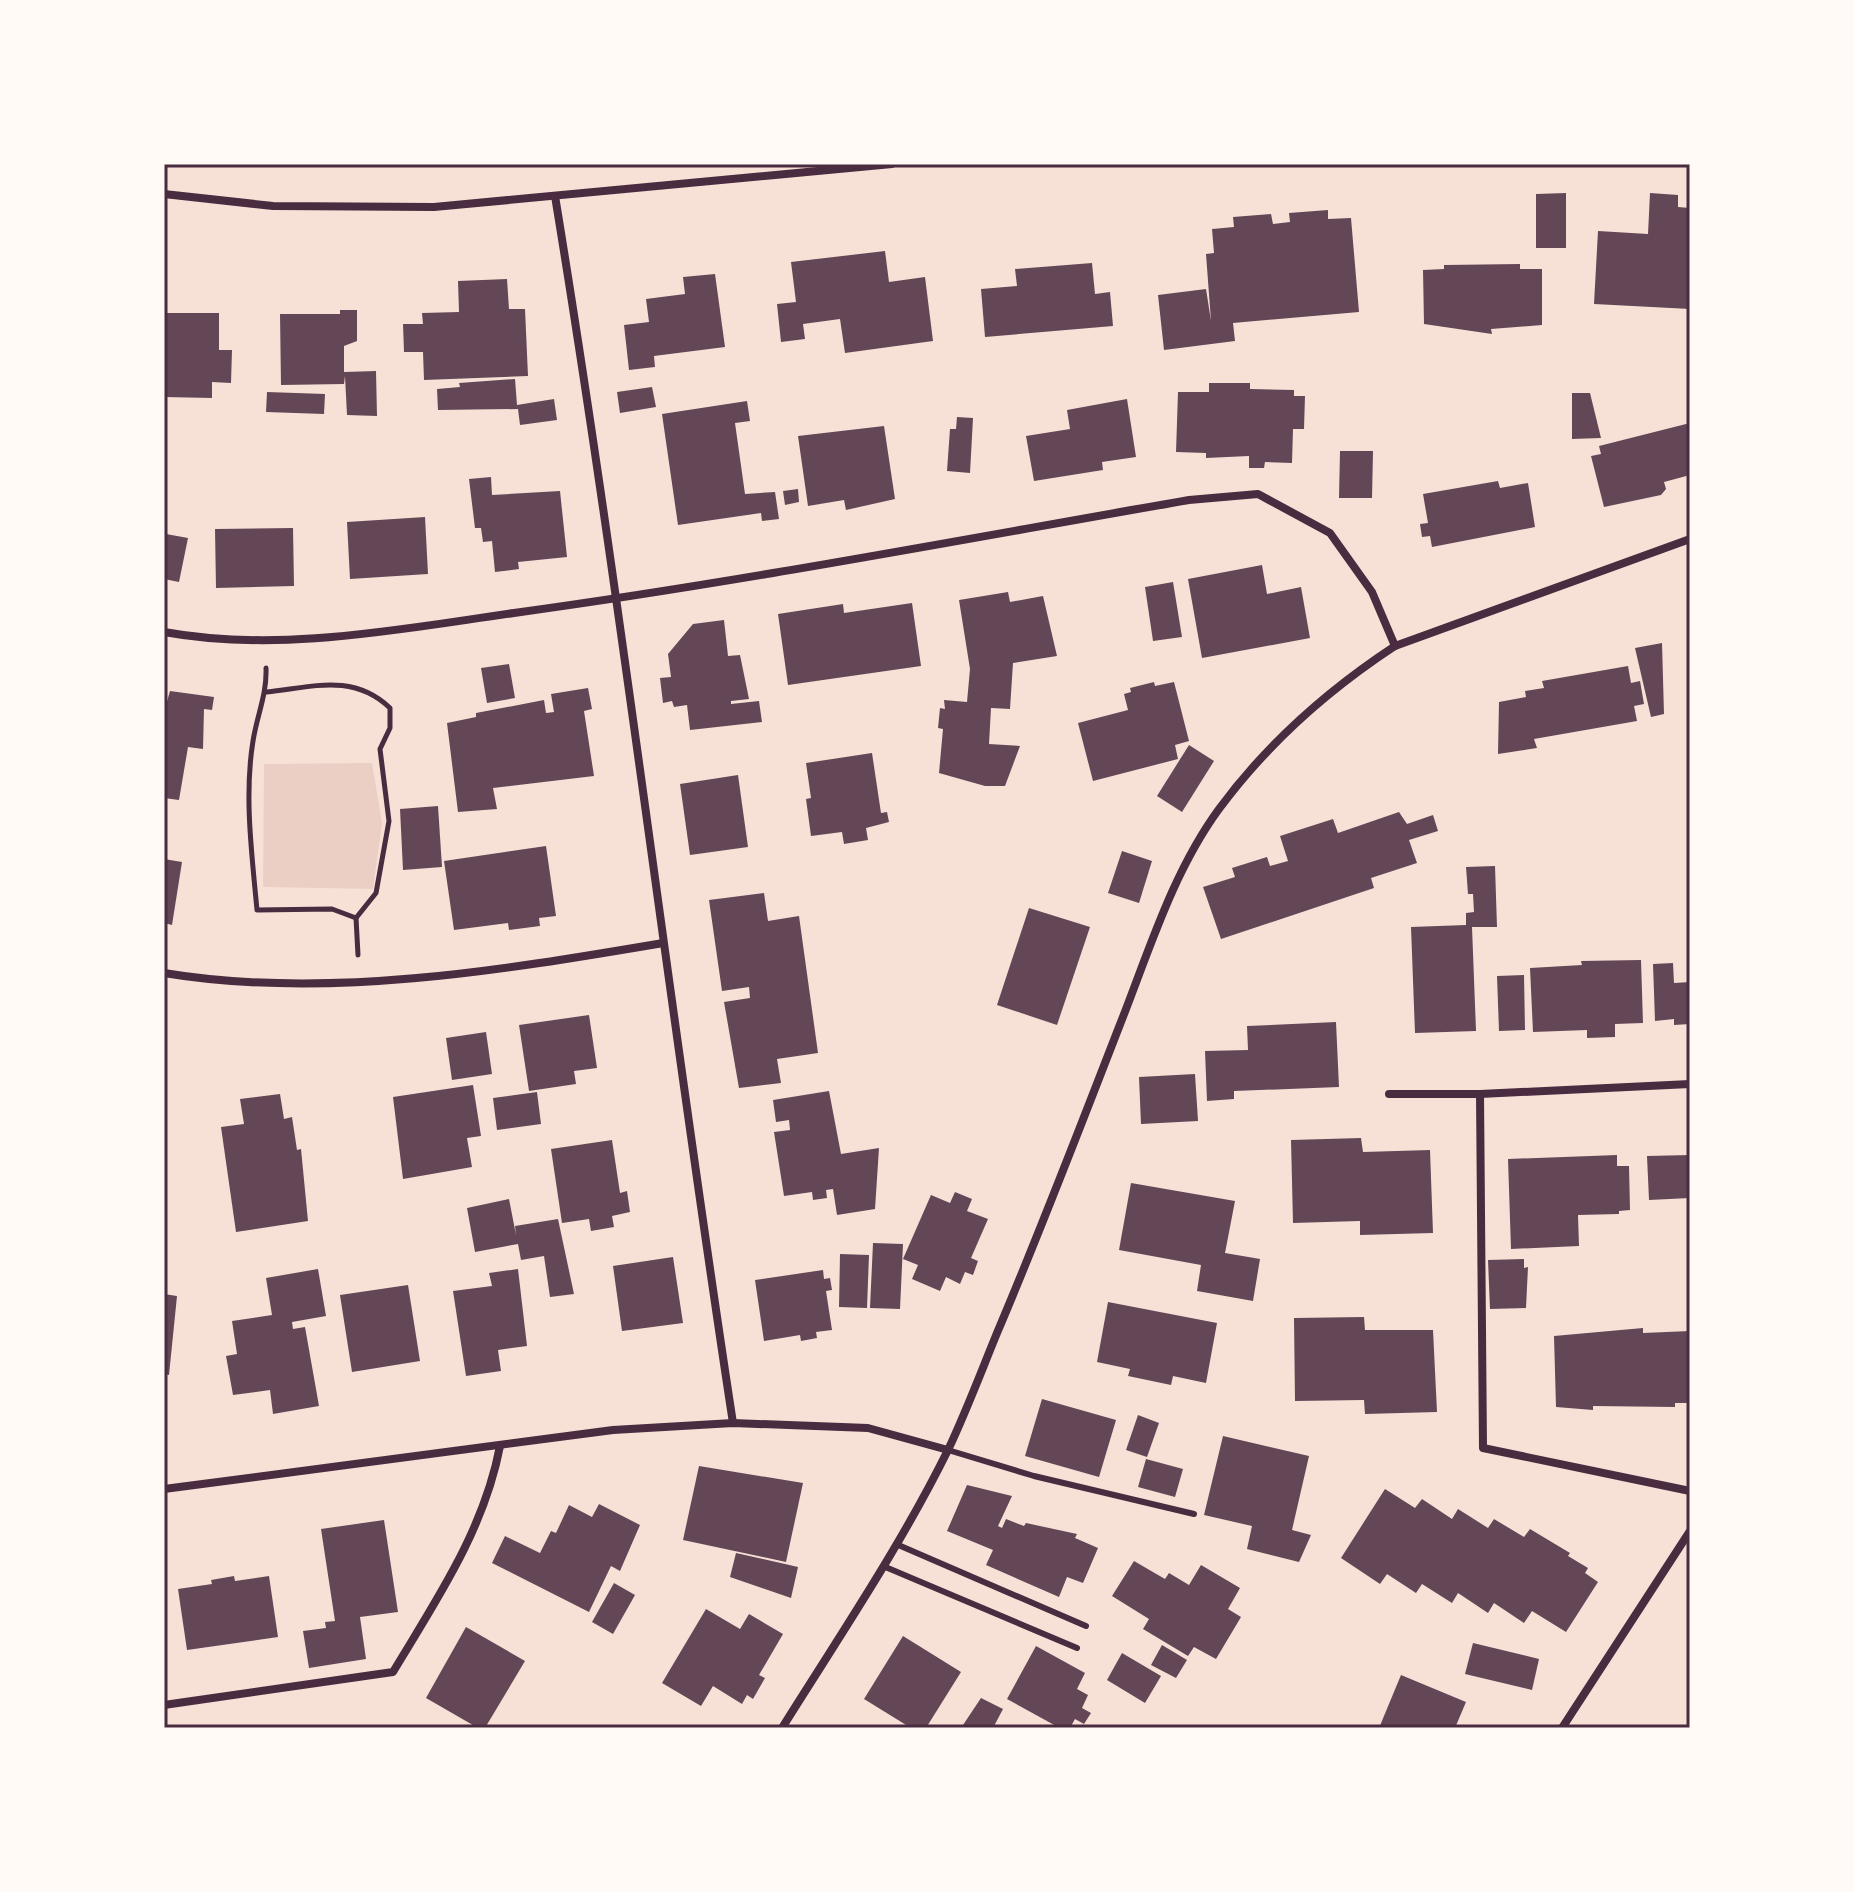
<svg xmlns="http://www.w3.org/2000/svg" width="1854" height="1892" font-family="'Asap Condensed',sans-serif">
<rect width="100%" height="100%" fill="#f7e1d7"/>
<polygon fill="#ebcfc5" points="372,763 382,823 373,889 263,887 264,764"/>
<g fill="#644757">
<polygon points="1566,193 1566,248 1536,248 1536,194"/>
<polygon points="1650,193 1678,195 1678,207 1690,208 1690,309 1594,304 1598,231 1648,234"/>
<polygon points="1328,210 1328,219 1351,218 1359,312 1233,323 1235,341 1164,350 1158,295 1206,289 1211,321 1206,254 1214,253 1212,229 1234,227 1233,217 1271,214 1273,224 1290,222 1289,213"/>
<polygon points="885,251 889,282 925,277 933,341 845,353 840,319 803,324 805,339 781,342 777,304 796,302 791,262"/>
<polygon points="1092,263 1095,294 1110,292 1113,326 985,337 981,289 1017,286 1015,269"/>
<polygon points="1520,264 1520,269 1542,269 1542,325 1491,329 1492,334 1424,324 1423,270 1444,269 1444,265"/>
<polygon points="715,274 725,347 654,356 655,367 629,370 624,325 649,322 646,299 685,294 683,277"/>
<polygon points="507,279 509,309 525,309 528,376 424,380 423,352 404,352 403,324 423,324 422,313 459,312 458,281"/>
<polygon points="340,310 357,310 357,341 344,346 344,372 376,371 377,416 347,415 345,376 344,384 281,385 280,314 340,314"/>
<polygon points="164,313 219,313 219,350 232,350 231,383 212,382 212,398 164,397"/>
<polygon points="515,379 517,405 554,399 557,420 520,425 518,409 438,410 437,389 460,387 459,383"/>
<polygon points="1209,383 1250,383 1250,389 1294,390 1294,396 1305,396 1304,429 1293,429 1292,463 1265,462 1264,468 1249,468 1249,456 1206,458 1206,453 1176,452 1178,392 1209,392"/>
<polygon points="652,387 656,407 620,413 617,392"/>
<polygon points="267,392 325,394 324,414 266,412"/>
<polygon points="1572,393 1590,393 1601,438 1572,439"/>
<polygon points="1127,399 1136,457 1102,462 1103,470 1034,481 1026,436 1070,429 1067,410"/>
<polygon points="747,401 750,421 735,423 745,494 775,492 779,519 762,521 761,513 678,525 662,414"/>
<polygon points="957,417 973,418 970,473 947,471 950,429 956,429"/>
<polygon points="1690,423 1690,475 1664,482 1666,489 1661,495 1604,507 1591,456 1601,454 1599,446"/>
<polygon points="884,426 895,499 846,510 844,500 808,506 798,436"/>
<polygon points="1340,451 1373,451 1372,498 1339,498"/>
<polygon points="491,477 492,495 560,491 567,557 518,562 519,569 495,572 492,541 483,542 481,528 475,528 469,479"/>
<polygon points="1498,481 1500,488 1528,483 1535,527 1432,547 1430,536 1422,537 1420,524 1428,523 1423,494"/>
<polygon points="798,489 799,502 785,505 783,491"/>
<polygon points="425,517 428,574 350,579 347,522"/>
<polygon points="293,528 294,586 216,588 215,529"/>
<polygon points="166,534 188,538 179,582 164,579"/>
<polygon points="1262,565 1267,594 1301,587 1310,638 1202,658 1188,579"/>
<polygon points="1173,582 1182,637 1153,641 1145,587"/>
<polygon points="1008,592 1010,602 1043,596 1057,656 1013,663 1010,709 991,708 989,744 1020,746 1005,786 985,786 939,773 943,729 938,728 940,708 945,709 944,700 967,702 970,669 959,600"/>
<polygon points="912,603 921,666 788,685 778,614 843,604 844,613"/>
<polygon points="724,620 728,656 740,655 749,699 731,701 731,704 759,701 762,722 690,730 687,705 674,707 672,701 663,703 660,678 671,677 668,654 693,624"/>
<polygon points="1662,643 1664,714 1651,717 1635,648"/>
<polygon points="509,664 515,698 487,703 481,668"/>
<polygon points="1628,666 1631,683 1640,681 1644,704 1634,706 1637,721 1534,739 1537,748 1498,754 1499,702 1526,697 1525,691 1544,688 1542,681"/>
<polygon points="1154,682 1155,686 1174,682 1189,741 1175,745 1178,759 1093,781 1078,723 1128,710 1124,694 1131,692 1130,688"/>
<polygon points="588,688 592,709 584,711 594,776 493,788 497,809 458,812 447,723 476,717 476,713 544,700 546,713 554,712 551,694"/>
<polygon points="170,691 214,697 212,710 204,709 203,749 188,747 179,800 164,798 164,712"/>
<polygon points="1189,745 1214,761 1182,812 1157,796"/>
<polygon points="872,753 881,813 887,812 889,822 866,828 868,840 844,844 842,832 811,836 806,799 811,798 806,763"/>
<polygon points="738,775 748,847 690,855 680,784"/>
<polygon points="438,806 442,867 403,870 400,809"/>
<polygon points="1399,812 1407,824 1433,815 1438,831 1409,840 1417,863 1371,878 1374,888 1221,939 1203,887 1235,877 1232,868 1267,857 1270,866 1288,861 1280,836 1333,819 1338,833"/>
<polygon points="546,846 556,916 539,918 540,926 509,930 508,923 454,930 444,861"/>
<polygon points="1122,851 1152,861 1139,903 1108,893"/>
<polygon points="164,859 182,862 172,925 164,923"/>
<polygon points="1495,866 1497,927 1472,927 1476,1031 1415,1033 1411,927 1466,925 1466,913 1474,912 1473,894 1468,894 1466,867"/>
<polygon points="764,893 768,921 799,916 818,1053 777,1059 781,1083 739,1088 724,1002 750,998 749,987 722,991 709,900"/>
<polygon points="1029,908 1090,927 1057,1025 997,1005"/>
<polygon points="1641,960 1643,1023 1615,1024 1615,1037 1587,1038 1587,1030 1533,1032 1530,968 1582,965 1581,961"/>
<polygon points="1673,963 1674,983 1690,982 1690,1024 1674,1025 1674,1019 1655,1021 1653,964"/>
<polygon points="1524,975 1525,1030 1499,1031 1497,976"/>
<polygon points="589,1015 597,1068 574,1071 576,1084 529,1091 519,1025"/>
<polygon points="1336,1022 1339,1087 1234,1091 1234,1099 1207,1101 1205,1051 1248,1050 1247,1026"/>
<polygon points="486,1032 492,1074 452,1080 446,1038"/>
<polygon points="1195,1074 1198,1121 1141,1124 1139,1077"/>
<polygon points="473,1085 481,1136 467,1138 472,1167 403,1179 393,1097"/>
<polygon points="829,1091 841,1154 879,1148 875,1209 837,1215 833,1189 826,1190 827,1198 813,1200 812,1192 784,1196 774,1132 790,1130 789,1120 776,1122 773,1100"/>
<polygon points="537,1092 541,1124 497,1130 493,1098"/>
<polygon points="280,1094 284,1119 292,1117 297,1150 301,1149 308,1221 236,1232 221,1127 244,1124 240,1099"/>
<polygon points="1361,1138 1363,1152 1430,1150 1433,1233 1360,1235 1360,1221 1293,1223 1291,1140"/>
<polygon points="612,1140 620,1193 627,1191 630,1212 612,1216 614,1227 591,1231 589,1219 562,1223 551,1149"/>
<polygon points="1617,1155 1617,1166 1629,1166 1630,1210 1619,1211 1619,1214 1578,1215 1579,1246 1511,1249 1508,1159"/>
<polygon points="1690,1155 1690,1198 1649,1200 1647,1156"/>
<polygon points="1131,1183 1235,1201 1225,1253 1260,1259 1253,1301 1197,1291 1201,1265 1119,1250"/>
<polygon points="955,1192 972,1199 967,1211 988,1219 971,1258 978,1261 973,1275 965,1272 960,1284 946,1277 940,1291 912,1279 918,1265 903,1259 931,1195 950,1203"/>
<polygon points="509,1199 516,1235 515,1226 558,1219 574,1294 550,1297 544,1256 521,1260 518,1244 475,1252 467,1208"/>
<polygon points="873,1243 903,1244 900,1309 870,1308"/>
<polygon points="840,1254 869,1255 867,1308 839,1307"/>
<polygon points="673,1257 683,1323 622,1331 613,1266"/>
<polygon points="1524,1259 1524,1268 1528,1267 1526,1308 1490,1309 1488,1260"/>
<polygon points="318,1269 326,1316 292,1322 293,1329 305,1327 319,1406 273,1414 270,1390 233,1395 226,1356 237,1354 232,1321 272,1315 266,1278"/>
<polygon points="518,1269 527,1346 498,1350 501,1371 466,1376 453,1291 492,1286 489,1273"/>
<polygon points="823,1270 824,1279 830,1278 832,1290 826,1291 832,1330 816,1332 817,1338 801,1341 800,1335 764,1341 755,1280"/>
<polygon points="408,1285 420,1361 352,1372 340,1295"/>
<polygon points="164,1294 177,1296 169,1375 164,1374"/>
<polygon points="1108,1302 1217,1323 1206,1383 1173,1376 1171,1385 1128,1376 1130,1369 1097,1362"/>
<polygon points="1364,1317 1365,1330 1433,1330 1437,1412 1365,1414 1364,1400 1295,1401 1294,1318"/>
<polygon points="1643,1328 1643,1333 1690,1331 1690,1403 1675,1403 1675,1407 1593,1406 1593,1410 1556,1407 1554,1336"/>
<polygon points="1042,1399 1116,1420 1099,1477 1025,1456"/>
<polygon points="1138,1415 1159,1423 1147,1457 1126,1450"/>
<polygon points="1223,1436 1309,1456 1292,1530 1311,1535 1299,1562 1247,1549 1252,1526 1204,1515"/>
<polygon points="1146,1459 1183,1469 1175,1497 1138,1487"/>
<polygon points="699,1466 803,1483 786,1562 683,1540"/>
<polygon points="967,1485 1012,1496 998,1526 1002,1528 1006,1519 1024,1526 1026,1523 1077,1534 1075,1538 1098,1548 1083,1583 1067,1577 1059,1597 986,1565 993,1550 947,1531"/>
<polygon points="1385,1489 1415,1508 1422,1499 1452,1519 1458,1509 1488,1528 1494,1519 1524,1537 1530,1529 1570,1553 1568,1556 1588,1568 1585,1573 1598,1582 1566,1632 1532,1611 1524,1623 1494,1603 1488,1613 1458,1593 1452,1603 1422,1584 1416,1593 1387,1574 1380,1584 1341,1558"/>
<polygon points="599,1504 640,1525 620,1571 611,1566 589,1612 492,1563 505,1536 540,1553 551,1531 556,1533 569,1505 592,1517"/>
<polygon points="384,1520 398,1612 360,1617 366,1659 309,1668 303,1631 326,1628 325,1622 335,1621 321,1529"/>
<polygon points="736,1553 798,1567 791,1598 730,1577"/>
<polygon points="1134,1561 1165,1579 1169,1573 1189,1585 1201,1565 1240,1588 1228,1609 1241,1617 1216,1659 1194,1647 1188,1656 1143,1629 1149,1619 1112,1596"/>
<polygon points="234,1576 235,1581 269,1576 278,1637 187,1650 178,1589 212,1584 211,1580"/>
<polygon points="614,1583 635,1595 613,1634 592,1622"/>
<polygon points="706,1609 740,1629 749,1614 783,1634 759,1675 765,1678 753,1699 747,1695 742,1704 713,1686 701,1706 662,1683"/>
<polygon points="466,1627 525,1661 485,1728 478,1728 426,1698"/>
<polygon points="903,1636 961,1672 926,1728 911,1728 864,1699"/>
<polygon points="1473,1643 1539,1659 1532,1690 1465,1674"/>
<polygon points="1162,1645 1187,1660 1176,1678 1151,1665"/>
<polygon points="1036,1646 1085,1673 1077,1689 1088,1695 1082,1708 1091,1713 1084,1724 1075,1719 1070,1728 1056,1726 1007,1699"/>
<polygon points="1122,1653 1161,1676 1145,1703 1107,1680"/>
<polygon points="1401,1675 1466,1702 1455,1728 1379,1728"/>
<polygon points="981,1698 1003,1709 993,1728 961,1728"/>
</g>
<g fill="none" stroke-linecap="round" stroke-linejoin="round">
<g stroke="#4a2c40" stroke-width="5">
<path d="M266 668C267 695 257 715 253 741 244 796 252 855 257 910L332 909 356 918 358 955"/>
<path d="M267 692C313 687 353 673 390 708V728L380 749 389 821 376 893 356 918"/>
</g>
<g stroke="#4a2c40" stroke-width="6">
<polyline points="948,1450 1034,1476 1194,1514"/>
<polyline points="896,1544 1086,1626"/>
<polyline points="883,1566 1077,1648"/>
</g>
<g stroke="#4a2c40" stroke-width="8">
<polyline points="164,194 273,206 434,207 892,164"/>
<path d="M555 196C622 604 670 1014 733 1423"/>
<path d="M164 632C279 653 400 629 514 613 740 582 965 539 1189 500L1258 494 1330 533 1372 592 1395 646"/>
<path d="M164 973C326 1000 503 970 663 943"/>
<polyline points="1389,1094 1480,1094 1690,1084"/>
<polyline points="1480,1094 1483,1448 1690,1491"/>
<polyline points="164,1489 613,1430 733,1423 868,1428 948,1450"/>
<path d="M164 1705 393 1672C437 1599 484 1530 500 1446"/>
<path d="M782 1728C839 1637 900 1547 948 1450 966 1412 981 1372 997 1333 1040 1232 1079 1130 1119 1027 1148 954 1172 873 1219 809 1267 744 1328 690 1395 646L1690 539"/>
<polyline points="1562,1728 1690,1531"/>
</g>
</g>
<rect width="1854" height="1892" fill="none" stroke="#fffaf5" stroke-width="332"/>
<rect x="166" y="166" width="1522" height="1560" fill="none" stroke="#4a2c40" stroke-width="3"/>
</svg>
